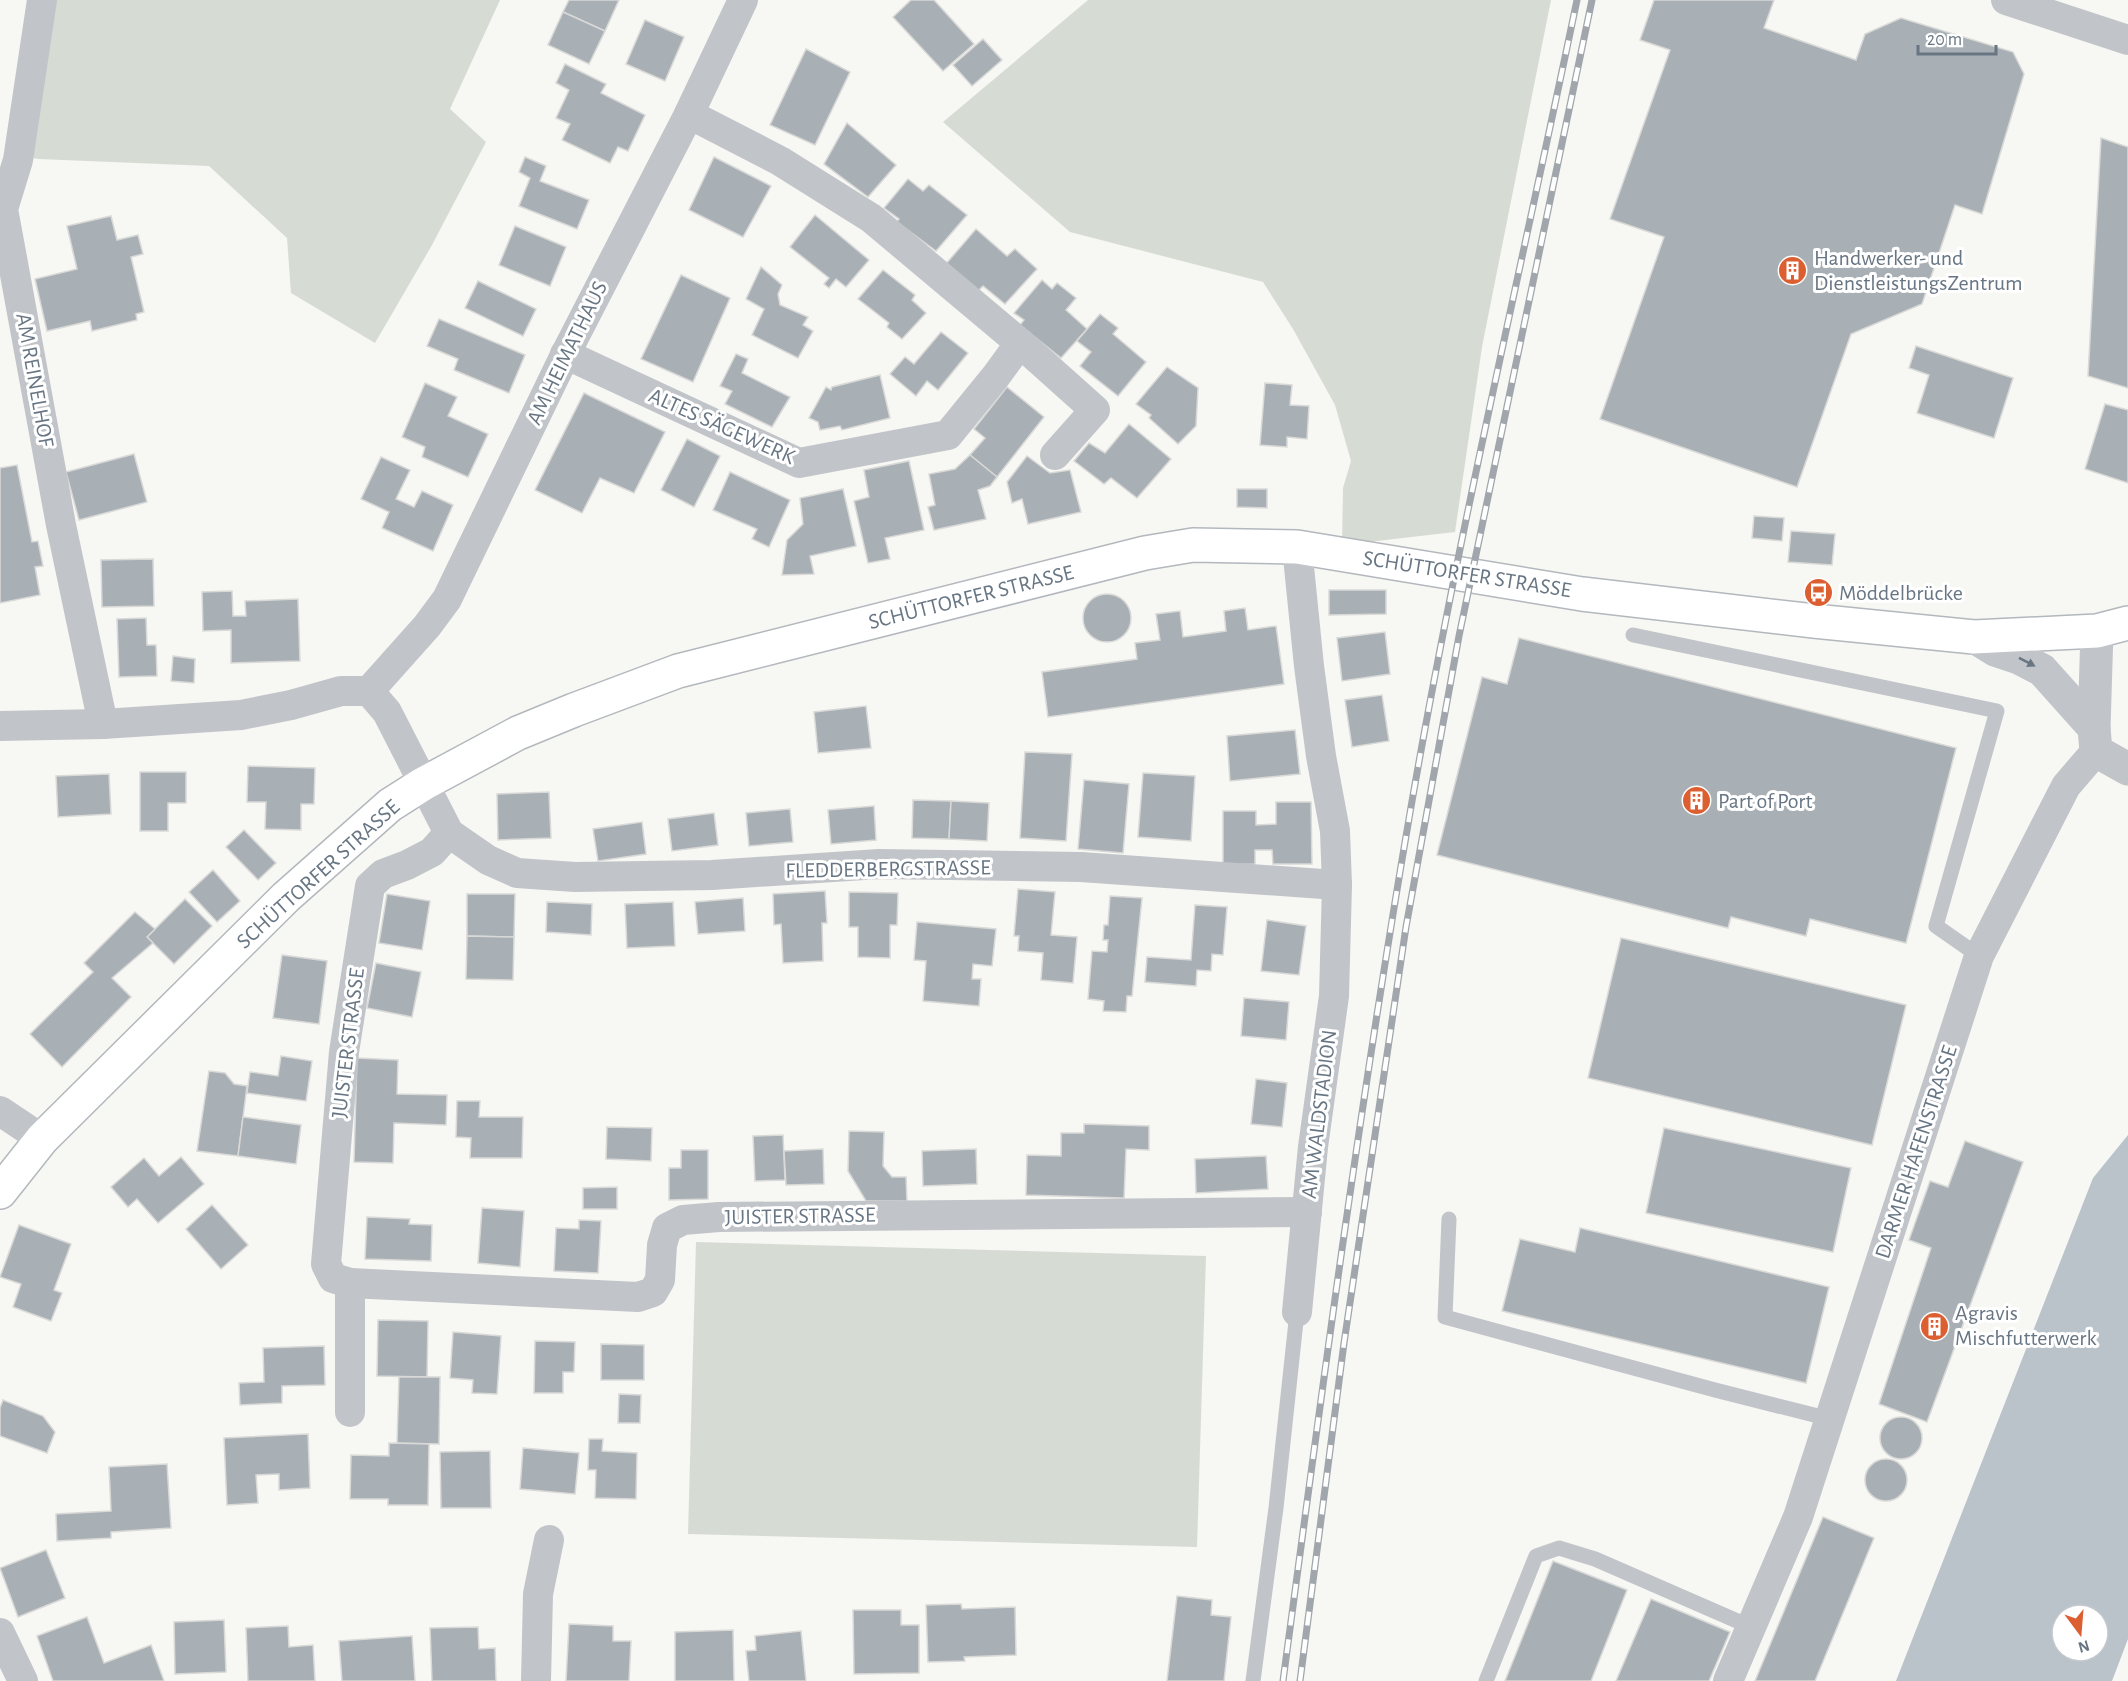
<svg xmlns="http://www.w3.org/2000/svg" width="2128" height="1681" font-family="'Alegreya Sans',sans-serif">
<rect width="100%" height="100%" fill="#f7f7f4"/>
<g fill="#d6dcd4">
<polygon points="35,0 500,0 450,109 486,142 432,245 375,343 291,293 287,238 209,166 39,159 10,155"/>
<polygon points="1088,0 1551,0 1482,347 1455,532 1342,545 1343,488 1351,461 1335,405 1293,329 1263,282 1070,232 943,122"/>
<polygon points="696,1242 1206,1256 1197,1547 688,1534"/>
</g>
<path fill="#bac3c9" fill-rule="evenodd" d="M2128 1135V1639L2112 1681H1896L2093 1178ZM2062 1615H2098V1651H2062Z"/>
<g fill="#a8afb5" stroke="#d9d9d7" stroke-width="1.5">
<polygon points="569,0 619,0 605,31 563,12"/>
<polygon points="911,0 934,0 974,44 943,71 893,17"/>
<polygon points="1654,0 1774,0 1764,28 1856,60 1865,34 1901,18 2013,52 2024,74 1982,214 1955,205 1922,304 1851,334 1797,487 1600,419 1664,237 1610,219 1670,50 1640,40"/>
<polygon points="563,12 605,31 589,64 548,45"/>
<polygon points="645,20 684,37 665,81 626,64"/>
<polygon points="983,39 1002,60 972,86 953,65"/>
<polygon points="806,49 850,72 815,145 770,125"/>
<polygon points="565,64 606,84 601,93 645,115 628,151 618,147 610,163 562,140 570,124 556,118 569,90 556,83"/>
<polygon points="847,123 896,165 868,197 824,164"/>
<polygon points="2101,138 2128,147 2128,388 2088,376"/>
<polygon points="525,157 546,166 540,181 589,200 577,229 519,206 530,178 519,172"/>
<polygon points="714,157 771,186 743,237 689,210"/>
<polygon points="908,179 923,191 929,185 967,215 936,251 897,222 899,219 884,208"/>
<polygon points="815,215 869,260 846,287 836,279 829,288 824,284 829,278 790,247"/>
<polygon points="111,216 117,240 138,235 143,254 131,257 144,312 136,314 137,320 92,331 90,321 47,331 35,279 77,269 67,226"/>
<polygon points="515,226 566,247 550,286 499,265"/>
<polygon points="976,229 1007,256 1015,249 1037,269 1005,304 983,286 977,292 945,265"/>
<polygon points="761,267 782,285 778,294 780,305 808,317 803,325 813,331 798,358 752,335 764,309 746,299"/>
<polygon points="883,270 915,295 912,300 926,313 902,339 887,327 889,323 858,299"/>
<polygon points="681,275 730,298 693,382 641,359"/>
<polygon points="1042,280 1052,289 1057,283 1076,298 1066,310 1087,329 1061,358 1020,325 1024,320 1014,313"/>
<polygon points="478,281 536,309 523,336 465,308"/>
<polygon points="1100,314 1118,328 1113,334 1146,362 1118,396 1080,366 1091,352 1077,341"/>
<polygon points="439,319 525,355 509,393 454,370 458,359 427,346"/>
<polygon points="941,332 968,353 938,390 927,381 916,396 890,374 905,357 914,364"/>
<polygon points="1916,346 2013,378 1994,438 1917,413 1929,375 1909,368"/>
<polygon points="736,354 748,359 742,373 790,397 772,427 725,404 732,391 720,386"/>
<polygon points="1167,367 1198,388 1196,426 1178,444 1149,418 1151,415 1136,404"/>
<polygon points="880,375 890,418 842,430 840,426 820,430 818,422 809,418 826,387 831,390 832,387"/>
<polygon points="425,383 457,397 448,416 488,434 468,477 422,457 425,447 402,437"/>
<polygon points="1265,383 1292,385 1290,405 1309,406 1307,439 1287,437 1287,447 1260,445"/>
<polygon points="1007,387 1044,417 997,477 970,455 985,438 974,429"/>
<polygon points="584,393 665,432 634,493 600,478 582,513 535,490"/>
<polygon points="2105,404 2128,410 2128,483 2085,469"/>
<polygon points="1129,424 1171,459 1137,498 1111,478 1104,484 1074,461 1089,443 1105,453"/>
<polygon points="687,439 720,456 694,507 661,490"/>
<polygon points="134,454 147,502 79,520 66,472"/>
<polygon points="970,455 997,477 990,486 978,490 986,519 934,530 928,507 935,505 929,474 955,469"/>
<polygon points="1027,456 1050,473 1070,470 1081,512 1028,524 1022,499 1012,503 1007,482"/>
<polygon points="381,457 410,470 396,499 414,507 422,491 453,505 433,551 382,528 389,512 361,499"/>
<polygon points="909,461 924,530 885,538 890,559 868,563 854,501 869,497 864,470"/>
<polygon points="17,465 32,542 38,541 43,566 35,567 40,595 0,603 0,468"/>
<polygon points="730,472 790,500 769,547 752,539 757,529 713,510"/>
<polygon points="843,489 856,546 810,556 814,574 782,575 787,540 803,524 800,498"/>
<polygon points="1237,489 1267,489 1267,508 1237,507"/>
<polygon points="1754,516 1784,518 1782,541 1752,538"/>
<polygon points="1791,531 1835,534 1832,565 1788,562"/>
<polygon points="153,559 154,606 102,607 101,560"/>
<polygon points="1329,590 1386,590 1386,614 1329,615"/>
<polygon points="232,591 233,616 246,616 245,601 298,599 300,661 231,663 231,630 203,631 202,592"/>
<circle cx="1107" cy="618" r="24"/>
<polygon points="1245,608 1248,630 1276,626 1284,684 1048,717 1042,672 1137,659 1135,643 1160,640 1156,614 1180,611 1183,637 1226,631 1224,611"/>
<polygon points="146,618 147,645 156,645 157,676 119,677 117,619"/>
<polygon points="1385,632 1390,674 1342,681 1337,638"/>
<polygon points="1519,638 1956,748 1906,943 1810,919 1806,936 1731,917 1728,928 1437,855 1482,677 1507,684"/>
<polygon points="173,656 195,659 194,683 171,681"/>
<polygon points="1382,695 1389,741 1352,747 1345,700"/>
<polygon points="866,706 871,748 818,753 814,712"/>
<polygon points="1295,730 1300,774 1230,781 1227,736"/>
<polygon points="1025,752 1072,754 1066,841 1020,838"/>
<polygon points="248,766 315,768 314,804 301,804 301,830 265,829 266,802 247,802"/>
<polygon points="140,772 186,772 186,803 168,803 168,831 140,831"/>
<polygon points="1143,773 1195,776 1191,841 1138,837"/>
<polygon points="109,774 111,814 58,817 56,776"/>
<polygon points="1084,780 1129,784 1123,853 1078,849"/>
<polygon points="549,792 551,838 498,840 497,794"/>
<polygon points="913,800 951,801 949,839 912,838"/>
<polygon points="951,801 989,803 987,841 949,839"/>
<polygon points="1276,802 1311,802 1312,864 1273,864 1272,850 1255,850 1255,864 1223,865 1223,811 1256,811 1256,825 1276,824"/>
<polygon points="874,806 876,840 831,844 828,810"/>
<polygon points="790,809 793,842 749,846 746,813"/>
<polygon points="714,813 718,845 672,851 668,819"/>
<polygon points="642,822 646,854 598,861 593,829"/>
<polygon points="244,830 276,863 258,880 226,847"/>
<polygon points="213,870 240,901 217,922 189,892"/>
<polygon points="1018,889 1055,892 1051,935 1077,937 1073,983 1041,980 1043,953 1018,951 1019,936 1014,936"/>
<polygon points="825,891 827,923 822,923 823,961 783,963 781,924 774,925 773,894"/>
<polygon points="849,892 898,893 897,925 890,925 890,958 858,957 858,927 849,927"/>
<polygon points="387,894 430,901 422,950 379,943"/>
<polygon points="467,894 515,894 514,937 467,936"/>
<polygon points="1110,896 1142,898 1132,996 1127,996 1126,1012 1103,1011 1104,1001 1088,999 1092,951 1107,952 1108,940 1103,940 1104,925 1108,925"/>
<polygon points="743,898 745,931 698,934 695,902"/>
<polygon points="185,899 212,926 174,964 147,937"/>
<polygon points="547,902 592,904 591,935 546,932"/>
<polygon points="673,902 675,946 627,948 625,904"/>
<polygon points="1195,905 1227,907 1223,955 1212,954 1211,971 1197,970 1196,986 1145,982 1147,957 1191,960"/>
<polygon points="135,912 155,929 147,937 153,943 112,978 131,997 62,1067 30,1034 93,972 84,963"/>
<polygon points="1267,920 1306,926 1299,975 1261,971"/>
<polygon points="917,922 996,929 992,966 973,964 972,979 981,979 979,1006 923,1001 926,961 914,960"/>
<polygon points="467,936 514,937 513,980 466,979"/>
<polygon points="1621,938 1906,1005 1872,1145 1588,1078"/>
<polygon points="282,955 327,961 319,1024 273,1018"/>
<polygon points="376,963 421,972 412,1017 367,1008"/>
<polygon points="1244,998 1289,1002 1286,1040 1241,1036"/>
<polygon points="281,1056 312,1061 306,1101 247,1093 250,1072 278,1076"/>
<polygon points="357,1058 398,1060 397,1094 447,1095 446,1125 394,1123 393,1163 354,1162"/>
<polygon points="209,1071 225,1073 234,1084 247,1086 238,1156 197,1151"/>
<polygon points="1256,1079 1287,1083 1282,1127 1251,1124"/>
<polygon points="457,1101 480,1101 479,1117 523,1117 522,1158 470,1158 471,1138 456,1137"/>
<polygon points="243,1117 301,1125 296,1164 238,1156"/>
<polygon points="1084,1124 1149,1126 1149,1150 1126,1149 1124,1198 1026,1195 1027,1155 1061,1156 1061,1133 1084,1133"/>
<polygon points="607,1127 652,1128 651,1161 606,1159"/>
<polygon points="1664,1128 1851,1168 1833,1252 1646,1213"/>
<polygon points="849,1131 884,1132 883,1166 892,1177 906,1177 907,1201 866,1201 848,1171"/>
<polygon points="783,1135 785,1180 755,1181 753,1136"/>
<polygon points="1965,1141 2023,1162 1927,1422 1879,1404 1931,1248 1909,1240 1930,1181 1948,1187"/>
<polygon points="823,1149 824,1184 786,1185 784,1151"/>
<polygon points="976,1149 977,1184 923,1186 922,1151"/>
<polygon points="681,1150 708,1150 708,1199 669,1200 669,1168 681,1168"/>
<polygon points="1266,1156 1268,1189 1196,1193 1195,1159"/>
<polygon points="181,1157 204,1184 158,1223 137,1199 128,1207 111,1187 144,1158 159,1176"/>
<polygon points="617,1187 617,1209 583,1209 583,1188"/>
<polygon points="212,1205 248,1245 221,1269 186,1229"/>
<polygon points="482,1208 524,1211 520,1267 478,1263"/>
<polygon points="367,1217 410,1219 409,1224 432,1225 431,1261 365,1259"/>
<polygon points="579,1220 601,1221 598,1273 554,1271 556,1228 579,1229"/>
<polygon points="19,1225 71,1244 54,1290 62,1293 51,1321 13,1307 21,1284 0,1277"/>
<polygon points="1580,1228 1829,1287 1806,1383 1502,1311 1520,1239 1575,1252"/>
<polygon points="378,1320 428,1321 427,1377 377,1376"/>
<polygon points="453,1332 501,1336 497,1394 472,1393 473,1380 450,1378"/>
<polygon points="535,1341 575,1342 574,1372 563,1372 563,1393 534,1393"/>
<polygon points="601,1344 644,1345 644,1380 601,1380"/>
<polygon points="324,1346 325,1385 282,1386 282,1403 240,1405 239,1383 264,1382 263,1348"/>
<polygon points="399,1377 440,1377 439,1444 397,1443"/>
<polygon points="619,1394 641,1395 640,1423 618,1423"/>
<polygon points="3,1400 43,1416 55,1432 47,1453 0,1436 0,1408"/>
<circle cx="1901" cy="1438" r="21"/>
<polygon points="308,1434 310,1488 279,1490 279,1474 256,1475 258,1503 227,1505 224,1438"/>
<polygon points="589,1439 603,1439 602,1451 637,1453 636,1499 595,1498 596,1470 588,1470"/>
<polygon points="389,1443 429,1444 428,1505 388,1505 388,1499 350,1499 351,1455 389,1456"/>
<polygon points="523,1448 579,1453 575,1494 520,1489"/>
<polygon points="490,1451 491,1508 441,1508 440,1452"/>
<circle cx="1886" cy="1480" r="21"/>
<polygon points="167,1464 171,1528 111,1532 111,1538 57,1541 56,1514 111,1511 109,1467"/>
<polygon points="1823,1517 1874,1538 1815,1681 1755,1681"/>
<polygon points="46,1550 65,1598 18,1617 0,1568"/>
<polygon points="1553,1561 1627,1590 1591,1681 1505,1681"/>
<polygon points="1177,1596 1212,1600 1211,1615 1231,1617 1224,1681 1167,1681"/>
<polygon points="1651,1599 1730,1632 1709,1681 1616,1681"/>
<polygon points="961,1604 962,1609 1015,1607 1016,1655 964,1657 965,1661 928,1662 926,1605"/>
<polygon points="853,1610 901,1610 901,1625 919,1625 919,1673 854,1674"/>
<polygon points="87,1617 104,1663 151,1645 164,1681 53,1681 37,1636"/>
<polygon points="224,1620 226,1672 175,1674 174,1622"/>
<polygon points="569,1624 613,1626 613,1641 631,1641 629,1681 566,1681"/>
<polygon points="288,1626 289,1647 313,1645 315,1681 248,1681 246,1628"/>
<polygon points="478,1627 479,1649 495,1648 496,1681 432,1681 430,1628"/>
<polygon points="733,1630 734,1681 675,1681 675,1632"/>
<polygon points="801,1631 806,1681 749,1681 746,1651 756,1650 755,1636"/>
<polygon points="412,1636 415,1681 342,1681 339,1641"/>
</g>
<g fill="none" stroke-linecap="round" stroke-linejoin="round">
<defs>
<polyline id="secondary" points="0,1192 42,1139 286,897 390,805 423,784 518,733 574,710 678,671 1145,553 1193,545 1297,547 1582,594 1814,621 1974,637 2097,631 2128,623"/>
</defs>
<use href="#secondary" stroke="#b3b8bd" stroke-width="36"/>
<g stroke="#c1c4c8" stroke-width="15">
<polyline points="1633,635 1997,711 1936,926 1979,956"/>
<polyline points="1449,1219 1445,1317 1715,1390 1830,1419"/>
<polyline points="1253,1681 1276,1508 1297,1312"/>
<polyline points="1486,1681 1536,1556 1559,1548 1595,1559 1751,1627"/>
</g>
<g stroke="#c1c4c8" stroke-width="30">
<polyline points="42,0 18,160 3,209 61,525 103,724"/>
<polyline points="2006,0 2128,40"/>
<polyline points="689,114 780,161 871,218 1020,343 1095,410 1055,455"/>
<polyline points="565,354 799,463 948,435 996,376 1020,343"/>
<polyline points="369,691 427,626 447,599 567,351 689,114 743,0"/>
<polyline points="0,726 103,724 241,715 291,705 341,691 369,691 387,712 449,833 488,860 517,873 575,877 712,875 879,864 1081,867 1337,885"/>
<polyline points="449,833 432,852 407,865 383,874 370,886 344,1052 326,1264 333,1278 350,1283 638,1297 653,1292 660,1280 662,1245 667,1228 683,1220 719,1217 1307,1212"/>
<polyline points="0,1111 42,1139"/>
<polyline points="350,1283 350,1412"/>
<polyline points="1297,1312 1313,1147 1334,996 1337,885 1335,831 1321,756 1309,666 1297,547"/>
<polyline points="0,1633 23,1681"/>
<polyline points="536,1681 538,1594 549,1540"/>
<polyline points="1728,1681 1798,1517 1979,956 2066,786 2096,751"/>
</g>
<g stroke="#c1c4c8" stroke-width="33">
<polyline points="2097,631 2094,728 2096,751 2128,769"/>
<polyline points="1974,637 1995,650 2019,658 2042,670 2094,728"/>
</g>
<use href="#secondary" stroke="#fff" stroke-width="33"/>
<defs>
<g id="rail">
<path d="M1283 1681C1322 1389 1361 1097 1411 807 1458 536 1521 269 1577 0"/>
<polyline points="1300,1681 1344,1343 1406,927 1459,636 1592,0"/>
</g>
</defs>
<use href="#rail" stroke="#a0a6ac" stroke-width="7"/>
<use href="#rail" stroke="#fff" stroke-width="4.5" stroke-dasharray="14" stroke-linecap="butt"/>
</g>
<defs><path id="oneway-solid" d="M-6-.8H1V-3.2L6.5 0L1 3.2V.8H-6Z" transform="scale(1.5)"/></defs>
<use fill="#687684" href="#oneway-solid" transform="translate(2027 662) rotate(27)"/>
<defs>
<symbol id="building-disc" viewBox="-11 -11 22 22"><circle r="9.5" fill="#db5f31" stroke="#fff"/><path d="M-4-6H4V6H1V3H-1V6H-4ZM-2.5-4.3h1.7v1.8h-1.7ZM.8-4.3h1.7v1.8H.8ZM-2.5-1h1.7V.8h-1.7ZM.8-1h1.7V.8H.8Z" fill="#fff"/></symbol>
<symbol id="bus-disc" viewBox="-11 -11 22 22"><circle r="9.5" fill="#db5f31" stroke="#fff"/><path d="M-5-6H5V4H4V6H2V4H-2V6H-4V4H-5ZM-3.5-4V0h7V-4ZM-3.5 1.2v1.5H-2V1.2ZM2 1.2v1.5H3.5V1.2Z" fill="#fff"/></symbol>
</defs>
<g fill-rule="evenodd">
<use href="#building-disc" x="1776" y="254" width="33" height="33"/>
<use href="#bus-disc" x="1802" y="576" width="33" height="33"/>
<use href="#building-disc" x="1680" y="784" width="33" height="33"/>
<use href="#building-disc" x="1918" y="1310" width="33" height="33"/>
</g>
<g text-anchor="middle" dominant-baseline="central" stroke-width="6" stroke-linejoin="round" paint-order="stroke">
<g font-size="22" fill="#687684" stroke="#fff" text-anchor="start">
<text x="1814" y="258">Handwerker- und<tspan x="1814" dy="25">DienstleistungsZentrum</tspan></text>
<text x="1839" y="593">Möddelbrücke</text>
<text x="1718" y="801">Part of Port</text>
<text x="1955" y="1313">Agravis<tspan x="1955" dy="25">Mischfutterwerk</tspan></text>
</g>
<g font-size="22" fill="#687684" stroke="#fff">
<text transform="translate(567 353) rotate(-64)">AM HEIMATHAUS</text>
<text transform="translate(35 380) rotate(80)">AM REINELHOF</text>
<text transform="translate(722 426) rotate(24)">ALTES SÄGEWERK</text>
<text transform="translate(1467 574) rotate(9)">SCHÜTTORFER STRASSE</text>
<text transform="translate(971 597) rotate(-14)">SCHÜTTORFER STRASSE</text>
<text transform="translate(888 869) rotate(-1)">FLEDDERBERGSTRASSE</text>
<text transform="translate(318 874) rotate(-42)">SCHÜTTORFER STRASSE</text>
<text transform="translate(348 1043) rotate(-83)">JUISTER STRASSE</text>
<text transform="translate(1319 1114) rotate(-83)">AM WALDSTADION</text>
<text transform="translate(1916 1152) rotate(-72)">DARMER HAFENSTRASSE</text>
<text transform="translate(800 1216) rotate(-1)">JUISTER STRASSE</text>
</g>
</g>
<g transform="translate(2080 1633) rotate(164)"><circle r="28" fill="#ffffff" stroke="#c3c8ce" stroke-width="1.5"/>
<path d="M0-4.5L10 22L0 15L-10 22Z" fill="#db5f31"/>
<text y="-9" font-size="16" font-weight="bold" text-anchor="middle" fill="#687684">N</text>
</g>
<path d="M1918 45v9h78v-9" fill="none" stroke="#687684" stroke-width="3"/>
<text x="1927" y="45" font-size="18" fill="#687684" stroke="#ffffff" stroke-width="4.5" paint-order="stroke">20 m</text>
</svg>
